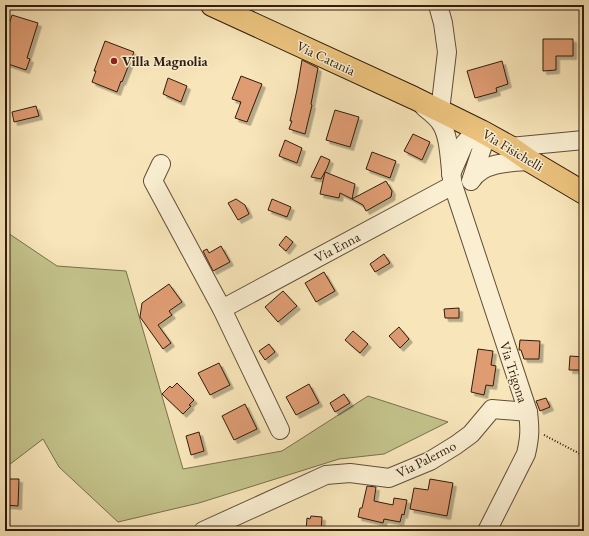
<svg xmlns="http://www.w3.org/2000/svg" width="589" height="536" font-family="'EB Garamond',serif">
<defs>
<filter id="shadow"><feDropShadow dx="3.5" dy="3.5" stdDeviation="0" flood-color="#0004"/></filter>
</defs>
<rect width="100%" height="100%" fill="#f8e6ba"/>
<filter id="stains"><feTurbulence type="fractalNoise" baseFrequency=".005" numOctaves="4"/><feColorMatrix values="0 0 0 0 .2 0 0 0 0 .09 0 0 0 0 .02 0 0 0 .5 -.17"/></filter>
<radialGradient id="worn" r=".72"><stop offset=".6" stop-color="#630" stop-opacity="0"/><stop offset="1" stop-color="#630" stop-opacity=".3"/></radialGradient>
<polygon fill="#c4c38b" stroke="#7a704c" points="5,231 57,266 126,271 183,469 282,451 368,396 448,422 384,454 339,459 199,503 118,522 59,467 43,439 5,468"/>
<g fill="#df9c73" stroke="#301c0d" filter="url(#shadow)">
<polygon points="12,15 38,23 27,58 30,59 26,70 5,63 5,37"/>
<polygon points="543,39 573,39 573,56 556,56 556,70 543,71"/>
<polygon points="105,41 134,52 122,82 121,81 117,92 92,82 96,71 94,71"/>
<polygon points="302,60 318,68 311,104 312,105 305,134 289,129 292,121 290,121 297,90"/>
<polygon points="502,61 508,84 496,88 497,92 475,98 467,71"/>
<polygon points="241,76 262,84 247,122 235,118 241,102 232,99"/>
<polygon points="168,78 187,86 181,102 163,94"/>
<polygon points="36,106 39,116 14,122 12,112"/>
<polygon points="335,110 359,117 350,147 326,140"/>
<polygon points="413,134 430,142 422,160 404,151"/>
<polygon points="285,140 302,148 297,163 279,156"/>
<polygon points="372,152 396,161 390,178 366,169"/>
<polygon points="321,156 330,160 327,168 321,179 311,177"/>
<polygon points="325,172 355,184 352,199 340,193 339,198 320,194"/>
<polygon points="386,181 392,191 391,197 366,211 363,205 352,199"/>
<polygon points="236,199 245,205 249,214 238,220 228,203"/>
<polygon points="272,199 291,207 287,217 268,210"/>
<polygon points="286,236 293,242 286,251 279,245"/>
<polygon points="221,246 230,262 213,271 203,251 207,249 209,253"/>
<polygon points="384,254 390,263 375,272 370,264"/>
<polygon points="324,272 335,291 316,302 305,283"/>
<polygon points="169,284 182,302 169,311 172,315 158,325 171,343 163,349 140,317 142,303"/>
<polygon points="283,291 297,306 278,322 265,307"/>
<polygon points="459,308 459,318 445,318 444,309"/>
<polygon points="399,327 409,339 400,348 389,336"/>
<polygon points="353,331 368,344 360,353 345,340"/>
<polygon points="520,340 540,341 539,359 524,359 521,350 519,350"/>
<polygon points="269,344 275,352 265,360 259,351"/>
<polygon points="478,349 493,351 491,365 496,366 493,386 486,385 484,395 471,392"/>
<polygon points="570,356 584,357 584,370 569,370"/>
<polygon points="219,363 230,385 210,395 198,373"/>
<polygon points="177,383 194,400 189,405 191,406 183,414 162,394 170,386 172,388"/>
<polygon points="309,384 319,403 296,415 286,397"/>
<polygon points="344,394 350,403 335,412 330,403"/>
<polygon points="546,398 550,407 540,411 536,401"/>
<polygon points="245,404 257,429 234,440 222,416"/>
<polygon points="199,432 204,451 191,455 186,436"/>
<polygon points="5,479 19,479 18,506 5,505"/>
<polygon points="430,479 453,483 447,516 410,509 414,488 428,490"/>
<polygon points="367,486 376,487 374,501 393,505 394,498 407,500 404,515 402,514 400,522 384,519 383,523 358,517 360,508 362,508"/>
<polygon points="311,516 322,517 321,531 306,531 307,518 310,519"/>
</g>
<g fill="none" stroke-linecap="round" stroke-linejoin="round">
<defs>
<g id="minor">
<polyline points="438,5 443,23 447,52 440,111"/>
<path d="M424 107C429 111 436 116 440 122 451 137 449 166 453 185L528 412C530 429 530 437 526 454L487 531"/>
<polyline points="510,147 584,140"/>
<polyline points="161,164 153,181 222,309 453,185"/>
<polyline points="451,174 464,144 471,136 481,131 483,145 472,178"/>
<path d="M471 181C482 162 511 162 530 161"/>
<polyline points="222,309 280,430"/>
<polyline points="203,531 326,475 350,473 389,478 430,461 456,445 471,434 492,409 528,412"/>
</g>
<polyline id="major" points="212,5 414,98 481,131 510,147 530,161 584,193"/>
</defs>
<use href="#minor" stroke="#624e38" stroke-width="20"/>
<use href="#major" stroke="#301c0d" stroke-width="24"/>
<polyline stroke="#301c0d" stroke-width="2" stroke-dasharray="1 2" stroke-linecap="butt" points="544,435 584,456"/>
<use href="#minor" stroke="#faefd2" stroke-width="18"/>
<use href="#major" stroke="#ecc37d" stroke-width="22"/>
</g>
<circle fill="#8f2418" stroke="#faefd2" stroke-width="1.5" cx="114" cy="61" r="4"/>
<g text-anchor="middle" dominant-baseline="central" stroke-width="3" stroke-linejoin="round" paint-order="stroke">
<g font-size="14" fill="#301c0d" stroke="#faefd2">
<text transform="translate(326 58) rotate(25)">Via Catania</text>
<text transform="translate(513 150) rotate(31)">Via Fisichelli</text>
<text transform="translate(337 247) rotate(-28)">Via Enna</text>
<text transform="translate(514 372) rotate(72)">Via Trigona</text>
<text transform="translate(426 459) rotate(-27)">Via Palermo</text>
</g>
<g font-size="14" font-weight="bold" fill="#301c0d" stroke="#faefd2" text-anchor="start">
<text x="122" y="61">Villa Magnolia</text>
</g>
</g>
<rect width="589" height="536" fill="none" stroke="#f8e6ba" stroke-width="20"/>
<rect x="6" y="6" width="577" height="524" fill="none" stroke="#301c0d" stroke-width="2"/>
<rect x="10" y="10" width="569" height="516" fill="none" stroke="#301c0d"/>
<rect width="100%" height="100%" filter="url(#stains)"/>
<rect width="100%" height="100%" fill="url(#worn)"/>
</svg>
